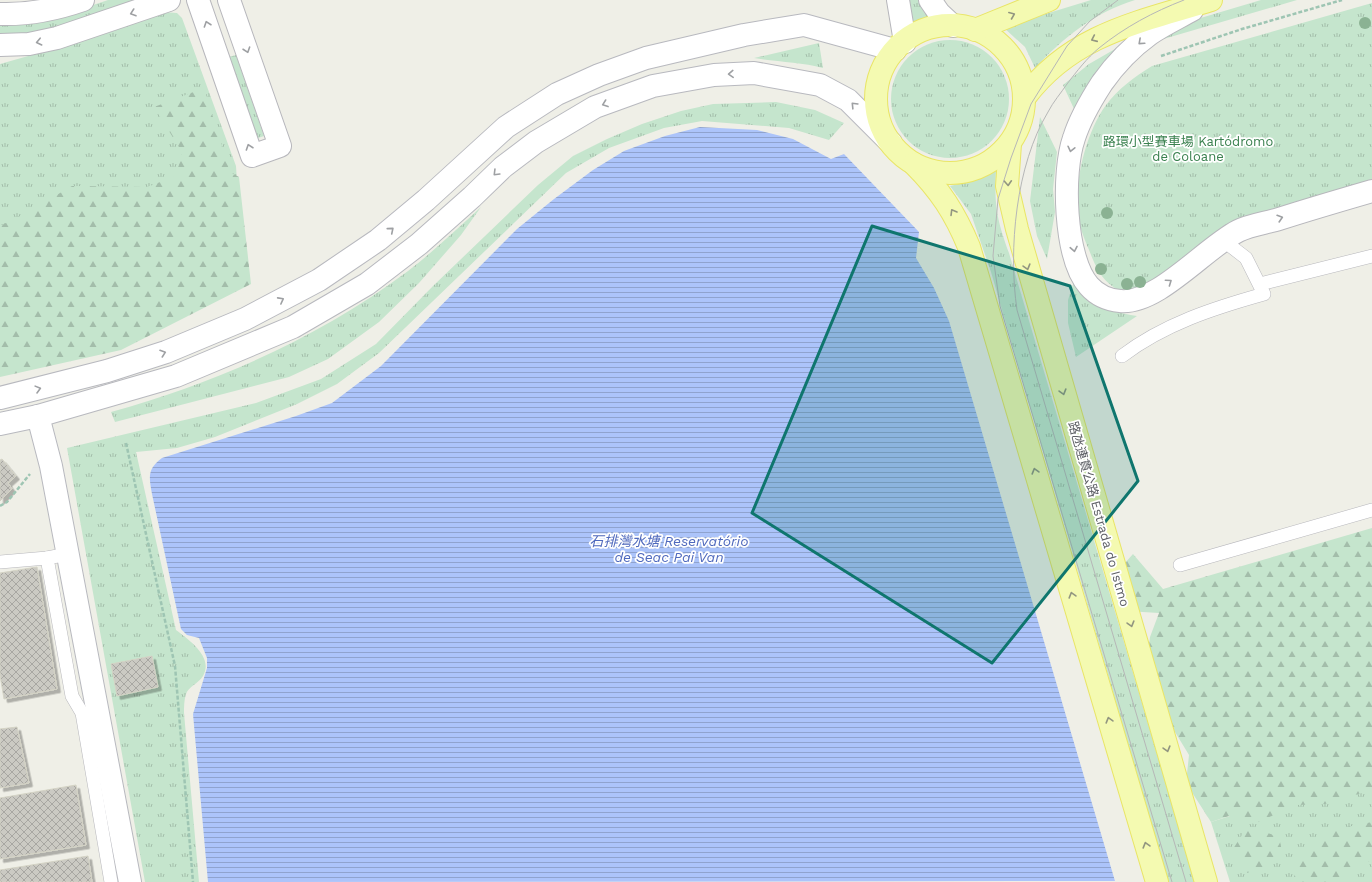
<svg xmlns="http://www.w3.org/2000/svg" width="1372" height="882" font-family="'Work Sans','Noto Sans SC',sans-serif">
<defs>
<pattern id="grass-tufts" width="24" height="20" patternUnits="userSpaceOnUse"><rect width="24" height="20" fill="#c5e5cd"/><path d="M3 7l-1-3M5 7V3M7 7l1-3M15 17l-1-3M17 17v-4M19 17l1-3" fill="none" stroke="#a3bdaa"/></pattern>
<pattern id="forest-firs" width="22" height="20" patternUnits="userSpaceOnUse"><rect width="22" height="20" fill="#c5e5cd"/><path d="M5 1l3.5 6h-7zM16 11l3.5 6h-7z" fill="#a3bdaa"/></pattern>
<pattern id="water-rules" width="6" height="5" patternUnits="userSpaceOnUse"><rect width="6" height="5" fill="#acc4fa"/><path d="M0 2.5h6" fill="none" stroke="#8fa3ce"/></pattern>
<pattern id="building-cross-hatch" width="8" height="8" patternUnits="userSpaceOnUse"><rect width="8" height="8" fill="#cbcac3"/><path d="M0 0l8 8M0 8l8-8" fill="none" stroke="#a8a7a2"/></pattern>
<filter id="shadow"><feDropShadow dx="3.5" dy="3.5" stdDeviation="0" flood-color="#0004"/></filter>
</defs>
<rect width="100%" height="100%" fill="#efefe7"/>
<g fill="url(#grass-tufts)">
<path d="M108 0H137C96 14 44 38 0 35V25C37 28 74 11 108 0Z"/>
<polygon points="908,0 918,0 937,20 921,23 910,30"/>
<path d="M1091 0H1135C1095 12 1063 38 1035 68L1025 47 1003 27Z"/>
<polygon points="1261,0 1297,0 1160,40 1133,53 1075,111 1063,85 1089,64 1122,45 1157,31"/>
<path d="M1372 3V184L1179 263 1145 286 1122 292C1102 282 1097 270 1089 250 1084 238 1077 221 1077 207 1076 175 1087 131 1106 105 1118 89 1134 77 1152 66Z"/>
<polygon points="163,12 177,13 182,18 236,166 237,182 0,240 0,64 67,45"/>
<circle cx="950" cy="99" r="59"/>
<path d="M819 43 823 68C801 62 778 62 754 58Z"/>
<polygon points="236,55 264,136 258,138 229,57"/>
<path d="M776 102 815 110 844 123 829 140 789 128 702 121 664 128 609 148 566 173 379 353 337 384 297 404 215 437 177 448 136 452 176 630C189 640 214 657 203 676 199 683 188 687 186 694 184 700 184 707 184 713L199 882H145L67 448 256 403 321 379 376 344 433 286 538 185 573 156 607 139 642 124 681 111 713 104Z"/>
<polygon points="1040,117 1057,152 1053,189 1055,212 1047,259 1037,236 1030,201"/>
<path d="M996 170C994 205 997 220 1009 253L1195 882H1168L991 272 971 214 950 186 976 180Z"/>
<path d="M481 207 461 235 419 283 379 322 328 359 289 377 115 422 111 412C218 382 318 338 408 271 433 252 457 229 481 207Z"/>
<path d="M1075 278C1099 305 1101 310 1137 316L1076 357 1068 323V300Z"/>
<polygon points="1372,771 1372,882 1230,882 1211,822"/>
</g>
<g fill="url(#forest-firs)">
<polygon points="204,88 230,172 239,177 251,284 121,350 0,377 0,226 24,214 72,186 147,187 176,176 182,152 154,107"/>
<polygon points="1372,528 1372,794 1365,792 1325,804 1296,805 1254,824 1229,816 1211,822 1186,783 1189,755 1172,727 1147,662 1150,637 1159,613 1126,611 1115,574 1133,554 1163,589"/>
<polygon points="1372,822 1372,860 1359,866 1343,882 1293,882 1299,855 1337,829"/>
<polygon points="1246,829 1259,830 1279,837 1282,851 1271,864 1247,873 1231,852"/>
</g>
<path fill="url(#water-rules)" d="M700 127 757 130 793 139 831 159 844 154 919 232 916 258 934 288 949 321 1115 881 208 882 193 714 207 668V658L199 638 187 635 181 629 152 494C149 477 147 469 162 458L296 416 332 403 381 366 517 229 554 199 593 170 624 151 665 136Z"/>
<g fill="url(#building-cross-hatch)" stroke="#d4d3c5" filter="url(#shadow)">
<polygon points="2,459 16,476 8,483 12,489 0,501 0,460"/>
<polygon points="37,567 57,689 4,699 0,675 0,573"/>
<polygon points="152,656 158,687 117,696 111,664"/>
<polygon points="17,727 29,783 0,788 0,729"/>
<polygon points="76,785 86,845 0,859 0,798"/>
<polygon points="88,856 92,882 0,882 0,870"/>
</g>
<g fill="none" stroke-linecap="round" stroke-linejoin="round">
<defs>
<g id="service">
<polyline points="1224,241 1246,258 1263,292"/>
<polyline points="1260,284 1372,256"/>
<path d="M1122 356C1164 324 1214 308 1264 294"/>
<polyline points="68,554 47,558 72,696 82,713 111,882"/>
<polyline points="0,562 47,558"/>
<polyline points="1180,565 1372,510"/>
</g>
<g id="minor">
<polyline points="198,0 252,156 280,146 229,0"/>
<path d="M1192 10C1178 18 1163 25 1150 34 1132 47 1114 66 1102 83 1091 100 1080 119 1074 138 1062 172 1064 258 1089 286 1097 295 1108 300 1120 301 1157 305 1205 248 1238 231 1250 225 1266 223 1279 219 1310 209 1341 200 1372 191"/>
<path d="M0 14C28 15 57 9 83 0"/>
<polyline points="0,45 29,44 57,38 169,0"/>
</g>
<g id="tertiary">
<polyline points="898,0 905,42"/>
<polyline points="930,0 939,13 953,26"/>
</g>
<g id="secondary">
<polyline points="0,398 107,371 166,352 245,319 319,280 378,240 426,200 506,127 557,94 599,75 646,58 744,35 804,25 895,50"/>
<polyline points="38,416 51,466 130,882"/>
<polyline points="0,424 38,416 176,376 293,327 367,284 419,244 472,197 503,167 536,142 595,107 653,86 714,75 754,73 820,85 848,100 891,143"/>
</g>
<g id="primary">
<circle cx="950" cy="99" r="74"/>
<polyline points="975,30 1049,0"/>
<path d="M1025 97C1072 34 1140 22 1211 0"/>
<polyline points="1010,144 1007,186 1017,229 1206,882"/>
<path d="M914 164C940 190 955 213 969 247L1157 882"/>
</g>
</defs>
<use href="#service" stroke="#b7b7bc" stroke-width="14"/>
<use href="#minor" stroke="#b7b7bc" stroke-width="24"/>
<use href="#tertiary" stroke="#b7b7bc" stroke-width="24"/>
<use href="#secondary" stroke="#b8b9bf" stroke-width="24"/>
<use href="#primary" stroke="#e9e566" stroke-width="24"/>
<g stroke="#9ec5b3" stroke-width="2.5" stroke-dasharray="4 2" stroke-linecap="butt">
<polyline points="1161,56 1242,29 1342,0"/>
<polyline points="126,443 175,666 193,882"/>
<polyline points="0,506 7,502 30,474"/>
</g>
<use href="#service" stroke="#fff" stroke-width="13"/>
<use href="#minor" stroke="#fff" stroke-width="22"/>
<use href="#tertiary" stroke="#fff" stroke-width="22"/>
<use href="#secondary" stroke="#fff" stroke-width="22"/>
<use href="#primary" stroke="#f4fab1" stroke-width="22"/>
<g stroke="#b6b7b7" stroke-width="1">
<polyline points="1118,0 1090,21 1067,46 1031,104 1011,158 998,199 993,256 1000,306 1172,882"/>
<path d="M1184 0C1153 12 1125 27 1099 48 1087 58 1077 71 1067 84 1061 93 1053 102 1048 112 1016 165 1008 249 1017 310L1186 882"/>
</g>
</g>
<g fill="#8bb293">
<circle cx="1365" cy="23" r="6"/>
<circle cx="1107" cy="213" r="6"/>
<circle cx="1101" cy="269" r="6"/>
<circle cx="1140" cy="282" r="6"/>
<circle cx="1127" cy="284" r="6"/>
</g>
<defs><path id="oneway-chevron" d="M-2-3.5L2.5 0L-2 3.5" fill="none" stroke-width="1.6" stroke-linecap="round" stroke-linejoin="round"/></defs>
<g stroke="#9ea0a3">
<use href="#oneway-chevron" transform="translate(133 13) rotate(161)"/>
<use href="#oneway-chevron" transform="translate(207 24) rotate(-109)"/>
<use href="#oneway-chevron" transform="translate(39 42) rotate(167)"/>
<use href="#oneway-chevron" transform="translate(1141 42) rotate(138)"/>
<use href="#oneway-chevron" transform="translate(247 50) rotate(71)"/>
<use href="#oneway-chevron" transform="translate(731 74) rotate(177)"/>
<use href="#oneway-chevron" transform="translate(605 104) rotate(160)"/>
<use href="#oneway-chevron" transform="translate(854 105) rotate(-134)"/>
<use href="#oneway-chevron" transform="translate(249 147) rotate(-109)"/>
<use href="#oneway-chevron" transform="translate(1071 149) rotate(103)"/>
<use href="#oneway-chevron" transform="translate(496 173) rotate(135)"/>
<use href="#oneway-chevron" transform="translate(1280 218) rotate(-17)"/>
<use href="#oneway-chevron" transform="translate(391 230) rotate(-40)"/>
<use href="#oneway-chevron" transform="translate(1074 249) rotate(79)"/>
<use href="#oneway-chevron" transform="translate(1169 282) rotate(-35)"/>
<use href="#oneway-chevron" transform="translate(281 300) rotate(-28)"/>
<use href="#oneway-chevron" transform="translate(163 353) rotate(-19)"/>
<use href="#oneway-chevron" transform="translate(38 389) rotate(-15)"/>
</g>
<g stroke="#929680">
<use href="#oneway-chevron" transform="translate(1012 15) rotate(-22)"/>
<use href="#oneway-chevron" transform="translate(1094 39) rotate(156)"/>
<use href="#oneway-chevron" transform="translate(1008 183) rotate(87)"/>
<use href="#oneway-chevron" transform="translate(953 212) rotate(-121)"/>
<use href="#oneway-chevron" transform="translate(1027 267) rotate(74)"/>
<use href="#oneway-chevron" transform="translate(1063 392) rotate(74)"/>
<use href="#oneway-chevron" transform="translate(1035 471) rotate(-106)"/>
<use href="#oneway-chevron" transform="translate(1072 595) rotate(-106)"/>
<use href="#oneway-chevron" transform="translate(1131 624) rotate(74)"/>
<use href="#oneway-chevron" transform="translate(1109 720) rotate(-106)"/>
<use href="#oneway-chevron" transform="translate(1167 749) rotate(74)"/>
<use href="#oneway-chevron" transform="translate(1146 845) rotate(-106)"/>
</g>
<path fill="#0f766e" fill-opacity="0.2" stroke="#0f766e" stroke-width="3" stroke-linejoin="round" d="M872 226 1070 286 1138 481 992 663 752 513Z"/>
<g text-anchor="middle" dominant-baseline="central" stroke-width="3.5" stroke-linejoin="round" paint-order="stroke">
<g font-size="13" fill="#3a814f" stroke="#fff">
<text x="1188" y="141">路環小型賽車場 Kartódromo<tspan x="1188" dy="15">de Coloane</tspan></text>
</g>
<g font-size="13" fill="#5e6066" stroke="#fff">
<text transform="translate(1099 514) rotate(74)">路氹連貫公路 Estrada do Istmo</text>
</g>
<g font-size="14" font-style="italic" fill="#4f69bd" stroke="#fff">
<text x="669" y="541">石排灣水塘 Reservatório<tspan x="669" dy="16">de Seac Pai Van</tspan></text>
</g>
</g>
</svg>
